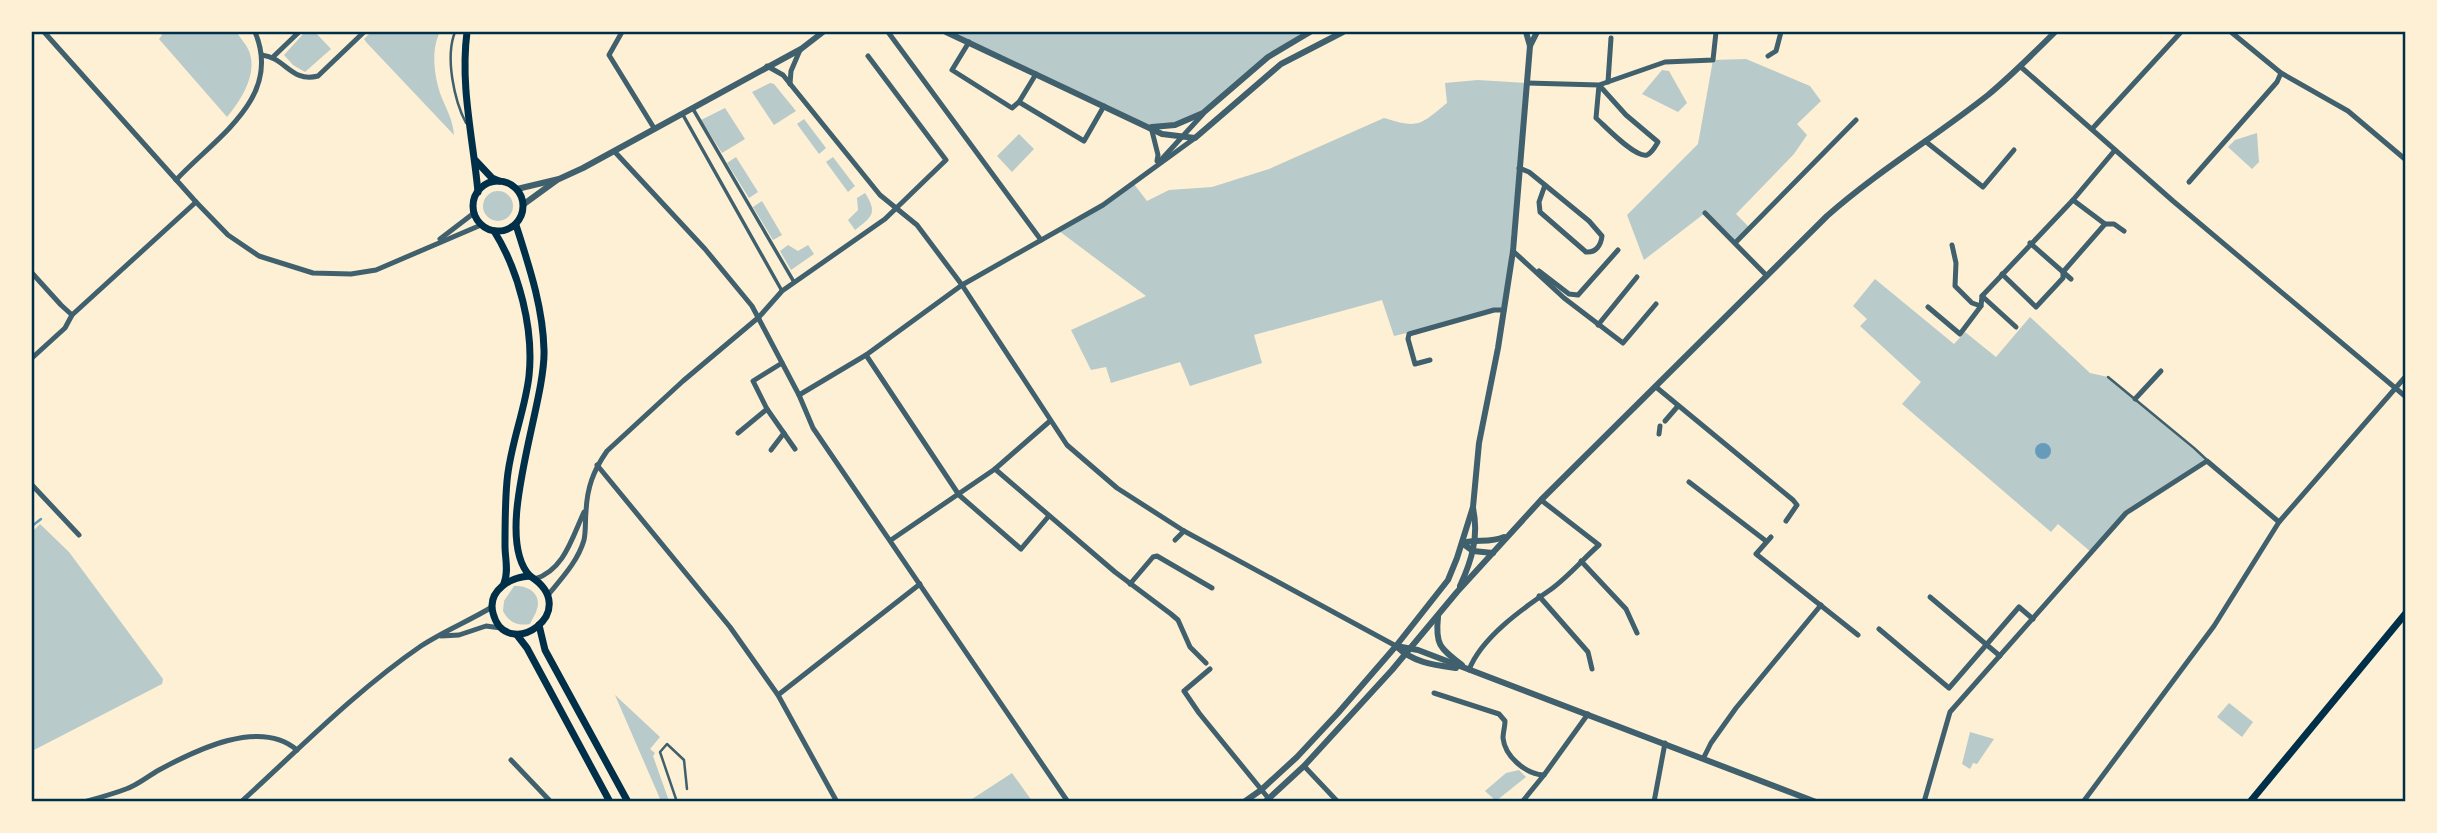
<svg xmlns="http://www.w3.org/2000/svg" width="2437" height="833" font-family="Merriweather,serif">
<rect width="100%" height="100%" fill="#fdf0d5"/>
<g fill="#b9caca">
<path d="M159 32 237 33C241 39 246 44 249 51 258 74 241 100 227 117L159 39 162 35Z"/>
<polygon points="305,32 315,32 331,49 305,72 293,65 284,55"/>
<path d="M371 32H440C431 49 434 74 440 93 445 107 453 119 454 135L366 42 364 39Z"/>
<polygon points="946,32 1310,32 1293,41 1203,113 1187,121 1151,127"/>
<polygon points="1746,59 1810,86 1821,101 1797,124 1807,135 1794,154 1736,214 1750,228 1736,242 1705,213 1644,260 1627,215 1698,144 1713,60"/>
<polygon points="1662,70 1669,71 1687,103 1678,112 1642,94"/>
<path d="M1478 80 1527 83 1504 310 1394 336 1382 300 1254 335 1262 363 1190 386 1180 362 1111 383 1106 367 1091 370 1071 330 1146 296 1059 231 1134 184 1147 201 1169 190 1212 187 1269 169 1384 118C1419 129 1420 125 1447 103L1445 83Z"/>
<polygon points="770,83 774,84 796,111 774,125 752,92"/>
<polygon points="725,108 745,139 722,153 701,120"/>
<polygon points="804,119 826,148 819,154 797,124"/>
<polygon points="2257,133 2259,162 2252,169 2228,147 2235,140"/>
<polygon points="1019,134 1034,149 1012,172 997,156"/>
<polygon points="736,157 758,192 749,198 727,163"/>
<polygon points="833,157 855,186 848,192 826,162"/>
<circle cx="498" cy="206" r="15"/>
<path d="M865 193C878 213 872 217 855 230L848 220 858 210 857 198Z"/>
<polygon points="762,201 782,235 773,240 753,207"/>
<polygon points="788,245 798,251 808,245 814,254 791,270 780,251"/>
<polygon points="1875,279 1954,344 1965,332 1996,357 2030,317 2090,373 2108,377 2207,461 2126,513 2091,552 2058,524 2051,532 1902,404 1921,382 1860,326 1867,319 1853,306"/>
<polygon points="40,524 69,552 163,679 162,684 32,751 32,532"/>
<path d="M514 586C527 585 542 593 537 609 536 614 532 619 530 624 518 626 509 623 503 611L504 601Z"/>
<polygon points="615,695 660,737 650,749 655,753 653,756 669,801 661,801"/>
<polygon points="2229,703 2253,722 2242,737 2217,717"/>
<polygon points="1970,732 1994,739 1977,764 1973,763 1970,769 1962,764"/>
<polygon points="1519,770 1526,777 1496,801 1485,791 1506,773"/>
<polygon points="1012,773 1032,801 969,801"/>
</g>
<circle fill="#669bbc" cx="2043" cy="451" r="8"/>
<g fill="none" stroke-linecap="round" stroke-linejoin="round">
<polyline stroke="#669bbc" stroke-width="2.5" points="32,526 41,519"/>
<g stroke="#3f606c" stroke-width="2.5">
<path d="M455 32C445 57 454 100 466 123"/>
<polyline points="2108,377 2194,448 2207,460"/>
<polyline points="677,802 660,752 667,744 684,760 687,789"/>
</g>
<g stroke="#3f606c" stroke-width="3.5">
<polyline points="693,109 794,282"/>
<polyline points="683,115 782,291"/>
</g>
<g stroke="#3f606c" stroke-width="5">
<polyline points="44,32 196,202 228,235 259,256 313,273 351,274 376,270 481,225"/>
<polyline points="622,32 609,55 654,128"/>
<polyline points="888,32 1041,240"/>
<polyline points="2231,32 2281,73 2348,111 2406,160"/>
<polyline points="969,42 952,70 1012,108 1019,102"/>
<path d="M262 55C286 58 291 83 318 76L364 32"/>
<polyline points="1768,56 1776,51 1781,32"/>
<polyline points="273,57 299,32"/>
<polyline points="767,66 783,75 880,195 917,225 962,285 1067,445 1117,488 1184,531 1396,646"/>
<polyline points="2021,67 2173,201 2406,397"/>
<polyline points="1036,74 1019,102 1084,141 1104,106"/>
<polyline points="1608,82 1611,38"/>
<path d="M1527 83 1599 85 1626 115 1658 142C1655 147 1652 153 1647 155 1635 158 1606 127 1596 118L1599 85 1665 62 1713 60 1716 32"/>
<polyline points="790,84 791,71 800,50"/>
<polyline points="1151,127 1158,155 1157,161"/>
<polyline points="2092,129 2181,32"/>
<polyline points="1925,141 1983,187 2014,150"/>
<polyline points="614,151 705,249 752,306 799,395 813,428 1068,802"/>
<polyline points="1160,161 1203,114"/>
<polyline points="1519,168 1529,172 1545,185"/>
<path d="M176 180C216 137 283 98 255 32"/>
<polyline points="2189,182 2277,82 2281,73"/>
<path d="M1545 185 1589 221 1602 236C1601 245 1596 253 1586 252L1540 212 1539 202Z"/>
<polyline points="2073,200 2105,224 2114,224 2124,231"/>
<polyline points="1705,213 1767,276"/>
<polyline points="440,239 474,213"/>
<polyline points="1736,242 1856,120"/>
<polyline points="2030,243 2071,279"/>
<polyline points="1952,245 1956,263 1955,286 1972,303 1981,306"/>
<polyline points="1513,251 1564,298 1623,343 1656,304"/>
<polyline points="1539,271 1569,294 1578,295 1618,250"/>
<polyline points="32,273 61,305 72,315"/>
<polyline points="2002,274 2036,307 2063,278 2063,272 2105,224"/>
<polyline points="1982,296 2016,327"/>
<polyline points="1928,307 1960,334 1981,306 1982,296 2073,200 2115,150"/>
<polyline points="1598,325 1637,277"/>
<polyline points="866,355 959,495 1021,549 1048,517"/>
<polyline points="32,358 65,328 72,315 196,202"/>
<polyline points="1430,360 1415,364 1408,339 1409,334 1494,310 1504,310"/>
<polyline points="782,363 753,381 767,409 795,449"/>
<polyline points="1656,387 1793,500 1797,505 1786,521"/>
<polyline points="799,395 866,355 962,285 1103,205 1195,138"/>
<polyline points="2135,399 2161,371"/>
<polyline points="1665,421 1678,406"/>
<polyline points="738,433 767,409"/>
<polyline points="1659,434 1660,426"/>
<polyline points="771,450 784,433"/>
<polyline points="597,465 730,627 778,695 837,802"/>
<polyline points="995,469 1115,572 1171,614 1178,620 1190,647 1206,663"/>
<polyline points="1689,482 1766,541"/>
<polyline points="32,485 79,535"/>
<polyline points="1771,537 1756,554 1858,635"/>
<polyline points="891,540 995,469 1050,421"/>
<polyline points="1175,540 1184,531"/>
<polyline points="1581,561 1626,609 1637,633"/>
<path d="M535 579C564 570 572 538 584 512"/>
<polyline points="1130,584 1153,557 1157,556 1212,588"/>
<path d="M548 595C562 578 578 561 584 540 586 531 585 521 586 512 587 488 593 471 607 451L683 381 759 317 782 291 885 219 946 160 868 56"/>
<polyline points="1539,596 1588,652 1592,669"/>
<polyline points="1930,597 2000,656"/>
<polyline points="1879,629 1949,688 2019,607 2033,619"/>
<polyline points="441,636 459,635 486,626 501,628"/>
<polyline points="1210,669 1184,691 1199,713 1269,799"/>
<path d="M1469 670C1481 638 1522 609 1550 590 1568 577 1583 559 1599 545L1541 500"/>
<path d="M1434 693 1499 714 1505 721C1505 726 1503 733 1503 738 1505 757 1526 774 1544 775L1588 714"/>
<polyline points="778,695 920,584"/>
<polyline points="1704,757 1711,743 1736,708 1821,605"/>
<polyline points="511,760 551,802"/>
<polyline points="1304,766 1338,802"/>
<path d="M84 802C98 798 113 794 126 789 138 785 148 776 159 770 196 750 260 718 297 750"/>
<path d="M241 802C298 750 358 689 421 646 444 631 469 621 492 607"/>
<polyline points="1522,802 1544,775"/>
<polyline points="1654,802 1665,743"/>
<polyline points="1924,802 1950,712 2126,513 2207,461 2279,522"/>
<polyline points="2083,802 2214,626 2279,522 2406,376"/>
</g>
<g stroke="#3f606c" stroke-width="6">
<polyline points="946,32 1162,134 1195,138 1281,64 1343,32"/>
<polyline points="1530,46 1537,32"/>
<polyline points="1152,127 1175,125 1203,113 1268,57 1310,32"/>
<polyline points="517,189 559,179 583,168 801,49 823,32"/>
<polyline points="524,204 557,180"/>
<path d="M1462 543C1477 539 1490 543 1504 537"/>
<polyline points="1462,543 1473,551 1493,553"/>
<path d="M1460 586C1472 560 1479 536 1473 508"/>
<path d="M1438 617C1435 645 1440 648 1462 665"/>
<polyline points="1396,646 1418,650 1816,802"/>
<path d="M1396 646C1414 663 1433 665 1456 668"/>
<polyline points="1244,802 1261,790 1297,757 1338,713 1396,646 1448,580 1457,558 1473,507 1479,443 1498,348 1513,251 1530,46 1526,32"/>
<path d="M1265 802 1304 766 1392 670 1457 592 1541 500 1827 216C1878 171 1935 137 1988 95 2012 75 2033 54 2055 32"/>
</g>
<g stroke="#003049" stroke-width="7">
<path d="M467 32C460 86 473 138 478 192"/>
<polyline points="476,161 492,178 499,181"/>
<circle cx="498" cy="206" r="25"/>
<path d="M516 225C529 266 543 307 544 350 546 404 491 535 530 576"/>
<path d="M494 231C519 271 534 329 529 376 525 411 510 445 507 481 505 503 505 524 505 546 505 559 509 571 504 583"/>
<path d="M530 576C585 611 506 664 493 613 487 590 511 577 530 576Z"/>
<polyline points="539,625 545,650 628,802"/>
<polyline points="517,635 527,648 610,802"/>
<polyline points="2250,802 2406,613"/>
</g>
</g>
<rect width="2437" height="833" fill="none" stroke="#fdf0d5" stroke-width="66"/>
<rect x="33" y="33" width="2371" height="767" fill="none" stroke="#003049" stroke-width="2.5"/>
</svg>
